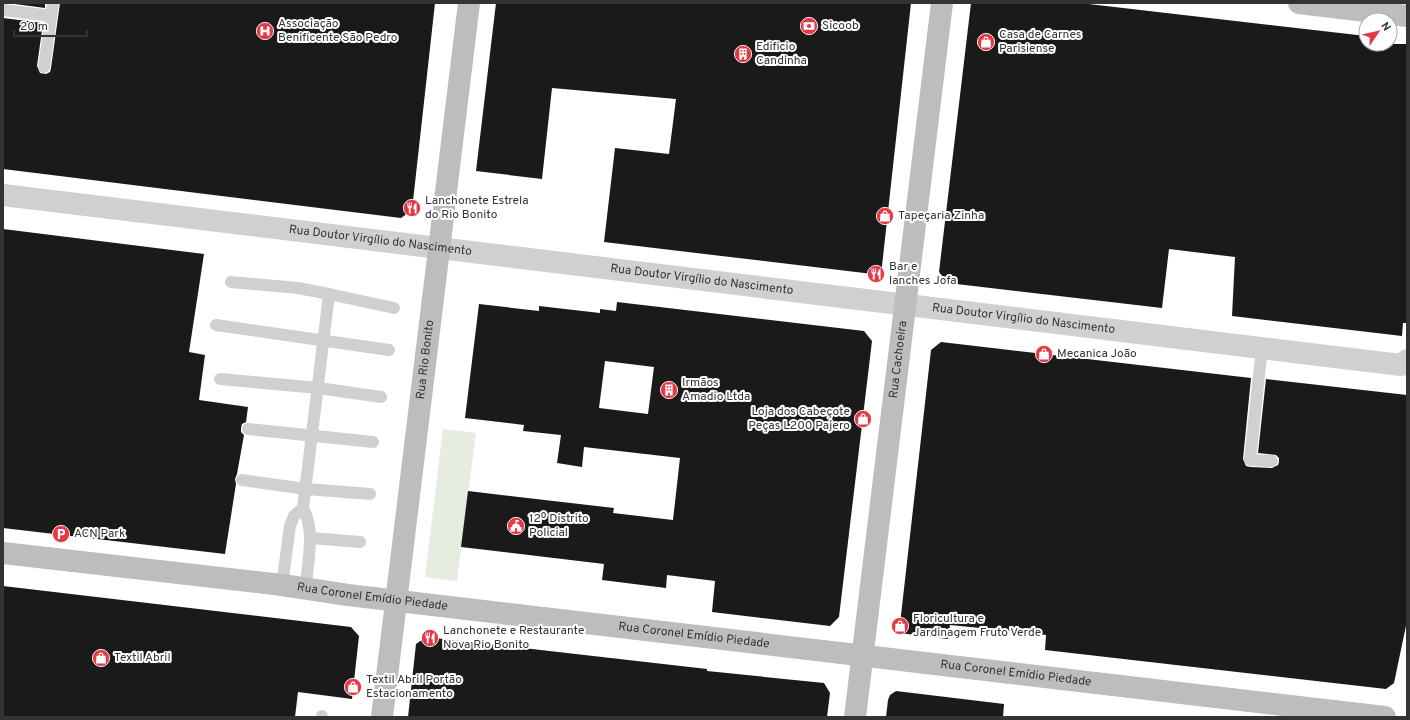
<svg xmlns="http://www.w3.org/2000/svg" width="1410" height="720" font-family="Overpass,sans-serif">
<rect width="100%" height="100%" fill="#fff"/>
<polygon fill="#e6ecdf" points="443,429 476,433 457,581 425,577"/>
<g fill="#1a1a1a" fill-rule="evenodd">
<polygon points="7,3 45,3 45,8"/>
<polygon points="60,3 435,3 412,210 401,218 3,169 3,18 43,23 37,66 40,73 46,74 50,72 51,68"/>
<polygon points="496,3 911,3 881,275 604,242 615,148 669,154 676,99 552,88 542,179 476,171"/>
<polygon points="971,3 1080,3 1366,36 1366,44 1407,44 1407,323 1403,323 1402,336 1232,316 1235,257 1169,249 1162,308 948,283 939,272"/>
<polygon points="3,229 204,254 189,352 205,355 199,400 248,407 246,422 242,424 241,428 241,432 244,435 237,474 235,479 236,484 225,554 3,528"/>
<path d="M617 302 864 331 872 341 839 617 830 626 712 612 715 581 667 575 666 588 602 580 604 564 461 547 468 491 614 508 613 513 673 520 680 458 584 447 582 467 557 463 561 435 523 431 524 425 465 418 479 304 539 311V306L600 313V309L616 311ZM605 361 654 367 648 414 599 408Z"/>
<polygon points="941,342 1251,378 1243,459 1246,466 1250,467 1272,468 1278,465 1279,462 1279,458 1276,455 1258,453 1266,379 1407,395 1407,621 1394,683 1386,689 1045,650 1046,635 1021,632 950,625 948,639 899,633 931,350"/>
<polygon points="3,586 351,627 359,636 352,699 298,692 295,717 3,717"/>
<polygon points="426,637 707,669 707,671 824,683 830,693 827,717 408,717 416,644"/>
<polygon points="896,691 1004,704 1003,717 886,717 888,700 890,695"/>
</g>
<g fill="none" stroke-linecap="round" stroke-linejoin="round">
<g stroke="#d0d0d0" stroke-width="12">
<polyline points="3,10 51,16"/>
<polyline points="44,67 53,3"/>
<path d="M231 282 298 288 329 294 303 508C316 532 307 562 306 588"/>
<polyline points="329,294 394,308"/>
<polyline points="216,325 389,350"/>
<polyline points="1262,347 1250,460 1272,461"/>
<polyline points="220,379 318,388 381,397"/>
<polyline points="248,429 373,442"/>
<polyline points="242,480 306,489 370,494"/>
<polyline points="311,538 360,542"/>
<polyline points="282,585 290,526 294,516 303,508"/>
<polyline points="322,717 322,716"/>
</g>
<path stroke="#d0d0d0" stroke-width="22" id="s1" d="M3 195 1401 365 1407 360"/>
<g stroke="#bdbdbd" stroke-width="22">
<polyline points="1299,3 1407,16"/>
<path id="s2" d="M3 553 282 585 348 595 1385 717"/>
<path id="s3" d="M382 717 469 3"/>
<path id="s4" d="M855 717 942 3"/>
</g>
</g>
<defs>
<symbol id="bank-disc" viewBox="-11 -11 22 22"><circle r="9.5" fill="#e63946" stroke="#fff"/><path d="M-6-4H6V4H-6ZM0-2.3a2.3 2.3 0 1 0 0 4.6a2.3 2.3 0 1 0 0-4.6Z" fill="#fff"/></symbol>
<symbol id="hospital-disc" viewBox="-11 -11 22 22"><circle r="9.5" fill="#e63946" stroke="#fff"/><path d="M-5-5h3v3.5h4V-5h3V5h-3V1.5h-4V5h-3Z" fill="#fff"/></symbol>
<symbol id="shop-disc" viewBox="-11 -11 22 22"><circle r="9.5" fill="#e63946" stroke="#fff"/><path d="M-5-2.5h2.3a2.7 3.5 0 0 1 5.4 0H5L5.5 6h-11ZM-1.5-2.5h3a1.5 2.3 0 0 0-3 0Z" fill="#fff"/></symbol>
<symbol id="building-disc" viewBox="-11 -11 22 22"><circle r="9.5" fill="#e63946" stroke="#fff"/><path d="M-4-6H4V6H1V3H-1V6H-4ZM-2.5-4.3h1.7v1.8h-1.7ZM.8-4.3h1.7v1.8H.8ZM-2.5-1h1.7V.8h-1.7ZM.8-1h1.7V.8H.8Z" fill="#fff"/></symbol>
<symbol id="restaurant-disc" viewBox="-11 -11 22 22"><circle r="9.5" fill="#e63946" stroke="#fff"/><path d="M-5-6h1v4h1v-4h1v4h1v-4h1v5L-1.5 .5V6h-2V.5L-5-1ZM5-6V6H3V1.5H1.5Q1.5-4 5-6Z" fill="#fff"/></symbol>
<symbol id="civic-disc" viewBox="-11 -11 22 22"><circle r="9.5" fill="#e63946" stroke="#fff"/><path d="M-.6-6.5H3V-4.5H.6V-3L4-1V1h2V6H-6V1h2V-1L-.6-3ZM-1.2 2.5V6h2.4V2.5Z" fill="#fff"/></symbol>
<symbol id="parking-disc" viewBox="-11 -11 22 22"><circle r="9.5" fill="#e63946" stroke="#fff"/><path d="M-3.5-5.5H1a3.5 3.5 0 0 1 0 7H-1V5.5H-3.5ZM-1-3.4V-.6H.8a1.4 1.4 0 0 0 0-2.8Z" fill="#fff"/></symbol>
</defs>
<g fill-rule="evenodd">
<use href="#bank-disc" x="799" y="16" width="20" height="20"/>
<use href="#hospital-disc" x="255" y="21" width="20" height="20"/>
<use href="#shop-disc" x="976" y="32" width="20" height="20"/>
<use href="#building-disc" x="733" y="44" width="20" height="20"/>
<use href="#restaurant-disc" x="402" y="198" width="20" height="20"/>
<use href="#shop-disc" x="875" y="206" width="20" height="20"/>
<use href="#restaurant-disc" x="866" y="264" width="20" height="20"/>
<use href="#shop-disc" x="1034" y="344" width="20" height="20"/>
<use href="#building-disc" x="659" y="380" width="20" height="20"/>
<use href="#shop-disc" x="853" y="409" width="20" height="20"/>
<use href="#civic-disc" x="506" y="516" width="20" height="20"/>
<use href="#parking-disc" x="51" y="524" width="20" height="20"/>
<use href="#shop-disc" x="890" y="616" width="20" height="20"/>
<use href="#restaurant-disc" x="420" y="628" width="20" height="20"/>
<use href="#shop-disc" x="91" y="648" width="20" height="20"/>
<use href="#shop-disc" x="343" y="677" width="20" height="20"/>
</g>
<g text-anchor="middle" dominant-baseline="central" stroke-width="4" stroke-linejoin="round" paint-order="stroke">
<g font-size="12" fill="#333" stroke="#fff" text-anchor="start">
<text x="278" y="24">Associação<tspan x="278" dy="14">Benificente São Pedro</tspan></text>
<text x="822" y="26">Sicoob</text>
<text x="999" y="35">Casa de Carnes<tspan x="999" dy="14">Parisiense</tspan></text>
<text x="756" y="47">Edificio<tspan x="756" dy="14">Candinha</tspan></text>
<text x="425" y="201">Lanchonete Estrela<tspan x="425" dy="14">do Rio Bonito</tspan></text>
<text x="898" y="216">Tapeçaria Zinha</text>
<text x="889" y="267">Bar e<tspan x="889" dy="14">lanches Jofa</tspan></text>
<text x="1057" y="354">Mecanica João</text>
<text x="682" y="383">Irmãos<tspan x="682" dy="14">Amadio Ltda</tspan></text>
<text x="850" y="412" text-anchor="end">Loja dos Cabeçote<tspan x="850" dy="14">Peças L200 Pajero</tspan></text>
<text x="529" y="519">12º Distrito<tspan x="529" dy="14">Policial</tspan></text>
<text x="74" y="534">ACN Park</text>
<text x="913" y="619">Floricultura e<tspan x="913" dy="14">Jardinagem Fruto Verde</tspan></text>
<text x="443" y="631">Lanchonete e Restaurante<tspan x="443" dy="14">Nova Rio Bonito</tspan></text>
<text x="114" y="658">Textil Abril</text>
<text x="366" y="680">Textil Abril Portão<tspan x="366" dy="14">Estacionamento</tspan></text>
</g>
<g font-size="12" fill="#333" stroke="#fff">
<text stroke="none"><textPath href="#s1" startOffset="380">Rua Doutor Virgílio do Nascimento</textPath></text>
<text stroke="none"><textPath href="#s1" startOffset="704">Rua Doutor Virgílio do Nascimento</textPath></text>
<text stroke="none"><textPath href="#s1" startOffset="1028">Rua Doutor Virgílio do Nascimento</textPath></text>
<text stroke="none"><textPath href="#s3" startOffset="360">Rua Rio Bonito</textPath></text>
<text stroke="none"><textPath href="#s4" startOffset="360">Rua Cachoeira</textPath></text>
<text stroke="none"><textPath href="#s2" startOffset="372">Rua Coronel Emídio Piedade</textPath></text>
<text stroke="none"><textPath href="#s2" startOffset="696">Rua Coronel Emídio Piedade</textPath></text>
<text stroke="none"><textPath href="#s2" startOffset="1020">Rua Coronel Emídio Piedade</textPath></text>
</g>
</g>
<rect width="1410" height="720" fill="none" stroke="#333333" stroke-width="8"/>
<g transform="translate(1378 32) rotate(56)"><circle r="19" fill="#ffffff" stroke="#adadad"/>
<path d="M0-3L7 15L0 10L-7 15Z" fill="#e63946"/>
<text y="-6" font-size="11" font-weight="bold" text-anchor="middle" fill="#333333">N</text>
</g>
<path d="M14 30v6h73v-6" fill="none" stroke="#333333" stroke-width="2"/>
<text x="20" y="30" font-size="12" fill="#333333" stroke="#ffffff" stroke-width="3" paint-order="stroke">20 m</text>
</svg>
